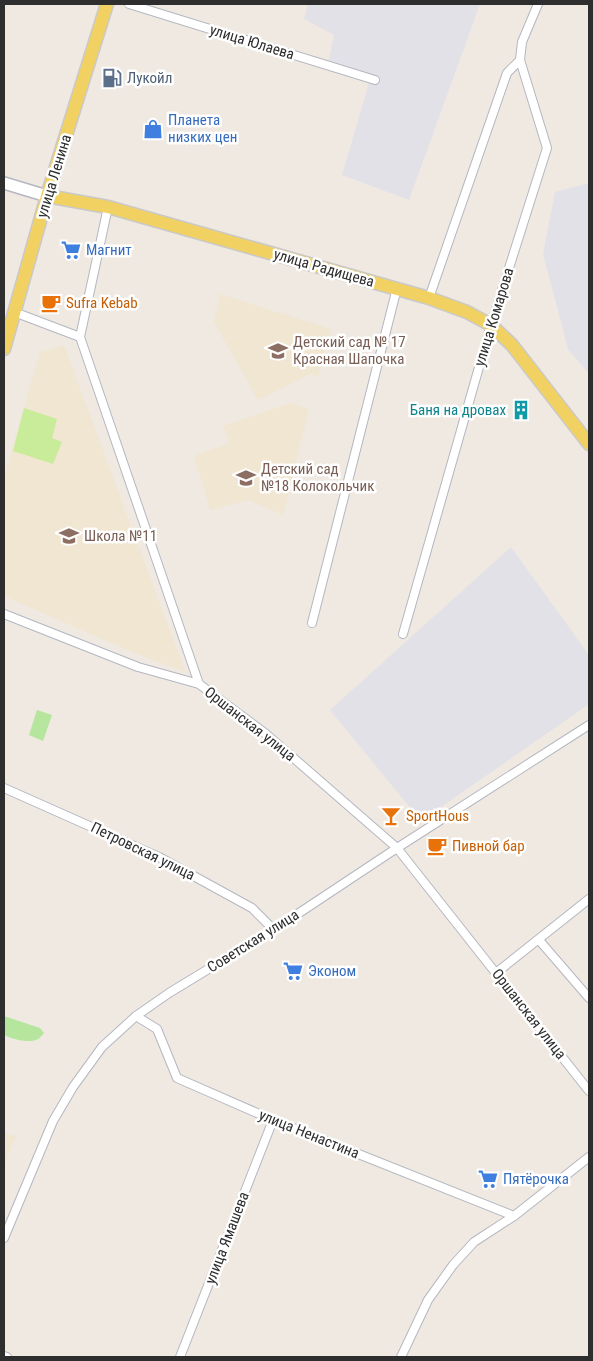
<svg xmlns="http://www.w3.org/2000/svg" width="593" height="1361" font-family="'Roboto Condensed',sans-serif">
<rect width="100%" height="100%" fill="#efe9e1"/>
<g fill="#e3e1e8">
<polygon points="308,4 480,4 409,200 342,175 370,80 327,68 334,35 304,19"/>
<polygon points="589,183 589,374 568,349 543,254 555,192"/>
<polygon points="511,547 589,655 589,704 421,821 330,710"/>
</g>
<g fill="#f0e6d1">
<polygon points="220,294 331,329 318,377 310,374 258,400 214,322"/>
<polygon points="64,345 185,672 125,649 4,596 4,477 40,352"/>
<polygon points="290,403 309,409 283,515 248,500 210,510 194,456 229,443 223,426"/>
<polygon points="4,1133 16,1136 4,1166"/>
</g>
<g fill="#b6e59e">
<polygon points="37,710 52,715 43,741 29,735"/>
<path d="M4 1016 40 1028 44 1033C42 1035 40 1038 38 1039 30 1044 12 1039 4 1035Z"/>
</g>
<polygon fill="#c9ec9a" points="24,408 57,419 52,438 62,442 53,464 13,451"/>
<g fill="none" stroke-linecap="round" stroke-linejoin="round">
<defs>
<g id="street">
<polyline points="129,4 375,80"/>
<polyline points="429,298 507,73 520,60"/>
<polyline points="14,312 80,337 199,684 266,734 397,848 589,1091"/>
<polyline points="80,337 108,207"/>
<polyline points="4,614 138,667 199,684"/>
<polyline points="312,623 397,288"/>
<polyline points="403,634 491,325 547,148 520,60 522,42 538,4"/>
<polyline points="4,788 159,857 252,908 273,929"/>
<polyline points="539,940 589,998"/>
<polyline points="496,973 589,899"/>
<polyline points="136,1016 157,1029 177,1078 273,1120 514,1216"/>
<polyline points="4,1238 53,1121 73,1087 102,1047 136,1016 169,993 284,923 397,848 589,725"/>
<polyline points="4,1356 7,1357"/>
<polyline points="180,1357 273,1120"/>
<polyline points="401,1357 428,1300 453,1265 474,1242 514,1216 589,1157"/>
</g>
<polyline id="secondary" points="4,183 47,196"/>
<g id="primary">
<polyline points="47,196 108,207 429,298 467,312 491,325 512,345 589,444"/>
<polyline points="4,349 47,196 107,4"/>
</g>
</defs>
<use href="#street" stroke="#b4b7c1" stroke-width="10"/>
<use href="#secondary" stroke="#b4b7c1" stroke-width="14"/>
<use href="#primary" stroke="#c9c9c9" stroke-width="15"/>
<use href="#street" stroke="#fff" stroke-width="8"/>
<use href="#secondary" stroke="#fff" stroke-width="11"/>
<use href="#primary" stroke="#f2d163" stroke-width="12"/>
</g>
<defs>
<symbol id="fuel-bare" viewBox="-9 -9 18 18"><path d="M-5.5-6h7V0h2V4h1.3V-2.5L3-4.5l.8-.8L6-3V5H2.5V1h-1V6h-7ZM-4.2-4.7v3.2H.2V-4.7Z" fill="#5c6f8a" stroke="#fff" stroke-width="2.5" paint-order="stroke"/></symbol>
<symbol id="shop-bare" viewBox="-9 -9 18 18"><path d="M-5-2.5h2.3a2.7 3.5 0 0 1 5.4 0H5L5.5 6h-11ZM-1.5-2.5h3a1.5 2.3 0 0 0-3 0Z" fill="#3f7fe0" stroke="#fff" stroke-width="2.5" paint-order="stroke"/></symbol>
<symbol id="supermarket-bare" viewBox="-9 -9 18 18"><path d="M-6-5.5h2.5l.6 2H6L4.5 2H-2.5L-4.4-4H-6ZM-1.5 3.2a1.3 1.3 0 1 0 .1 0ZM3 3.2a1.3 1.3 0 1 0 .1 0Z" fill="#3f7fe0" stroke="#fff" stroke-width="2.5" paint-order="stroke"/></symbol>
<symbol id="cafe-bare" viewBox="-9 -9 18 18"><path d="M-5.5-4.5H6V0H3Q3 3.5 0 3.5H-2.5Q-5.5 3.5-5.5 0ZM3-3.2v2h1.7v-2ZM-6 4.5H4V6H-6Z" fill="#e8710a" stroke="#fff" stroke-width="2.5" paint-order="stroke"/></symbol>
<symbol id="school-bare" viewBox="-9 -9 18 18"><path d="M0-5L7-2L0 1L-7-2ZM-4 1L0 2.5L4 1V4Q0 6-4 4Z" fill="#8d6e63" stroke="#fff" stroke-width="2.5" paint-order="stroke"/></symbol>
<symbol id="building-bare" viewBox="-9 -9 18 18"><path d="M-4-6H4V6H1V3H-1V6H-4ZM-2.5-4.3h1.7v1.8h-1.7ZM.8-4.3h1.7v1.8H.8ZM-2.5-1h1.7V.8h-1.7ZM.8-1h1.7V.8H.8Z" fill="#0f9aa8" stroke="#fff" stroke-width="2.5" paint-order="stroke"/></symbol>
<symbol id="bar-bare" viewBox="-9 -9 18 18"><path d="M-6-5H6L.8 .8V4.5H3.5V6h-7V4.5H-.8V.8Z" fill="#e8710a" stroke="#fff" stroke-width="2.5" paint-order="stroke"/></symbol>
</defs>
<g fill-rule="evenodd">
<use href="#fuel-bare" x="98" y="64" width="28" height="28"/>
<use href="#shop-bare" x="139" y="115" width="28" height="28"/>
<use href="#supermarket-bare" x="57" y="236" width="28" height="28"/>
<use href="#cafe-bare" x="37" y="289" width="28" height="28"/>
<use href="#school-bare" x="264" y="337" width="28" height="28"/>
<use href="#building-bare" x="507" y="396" width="28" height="28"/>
<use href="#school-bare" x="232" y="464" width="28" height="28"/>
<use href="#school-bare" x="55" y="522" width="28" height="28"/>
<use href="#bar-bare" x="377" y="802" width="28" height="28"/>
<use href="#cafe-bare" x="423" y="832" width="28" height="28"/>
<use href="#supermarket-bare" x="279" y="957" width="28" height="28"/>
<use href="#supermarket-bare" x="474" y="1165" width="28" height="28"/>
</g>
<g text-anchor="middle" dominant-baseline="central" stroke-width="5" stroke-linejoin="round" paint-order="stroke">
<g font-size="15" fill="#2e2e2e" stroke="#fff">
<text transform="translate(252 42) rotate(17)">улица Юлаева</text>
<text transform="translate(54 176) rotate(-73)">улица Ленина</text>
<text transform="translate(324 268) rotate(16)">улица Радищева</text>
<text transform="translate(494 317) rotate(-73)">улица Комарова</text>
<text transform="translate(250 724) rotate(38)">Оршанская улица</text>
<text transform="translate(143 851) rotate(26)">Петровская улица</text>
<text transform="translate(253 941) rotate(-32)">Советская улица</text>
<text transform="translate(529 1014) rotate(52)">Оршанская улица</text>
<text transform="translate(309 1134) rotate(22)">улица Ненастина</text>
<text transform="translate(227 1238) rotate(-69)">улица Ямашева</text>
</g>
<g font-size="15" fill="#4e5e75" stroke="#fff" text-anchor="start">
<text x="127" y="78">Лукойл</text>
</g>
<g font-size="15" fill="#366cbe" stroke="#fff" text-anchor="start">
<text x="168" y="120">Планета<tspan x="168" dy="17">низких цен</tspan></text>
<text x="86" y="250">Магнит</text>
<text x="308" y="971">Эконом</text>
<text x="503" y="1179">Пятёрочка</text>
</g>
<g font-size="15" fill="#c56008" stroke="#fff" text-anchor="start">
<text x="66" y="303">Sufra Kebab</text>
<text x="406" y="816">SportHous</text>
<text x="452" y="846">Пивной бар</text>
</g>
<g font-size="15" fill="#785e54" stroke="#fff" text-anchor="start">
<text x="293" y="342">Детский сад № 17<tspan x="293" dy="17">Красная Шапочка</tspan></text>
<text x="261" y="469">Детский сад<tspan x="261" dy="17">№18 Колокольчик</tspan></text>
<text x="84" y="536">Школа №11</text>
</g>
<g font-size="15" fill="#0d838f" stroke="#fff" text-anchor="end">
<text x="506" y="410">Баня на дровах</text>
</g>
</g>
<rect width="593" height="1361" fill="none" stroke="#2e2e2e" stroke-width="10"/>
</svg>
